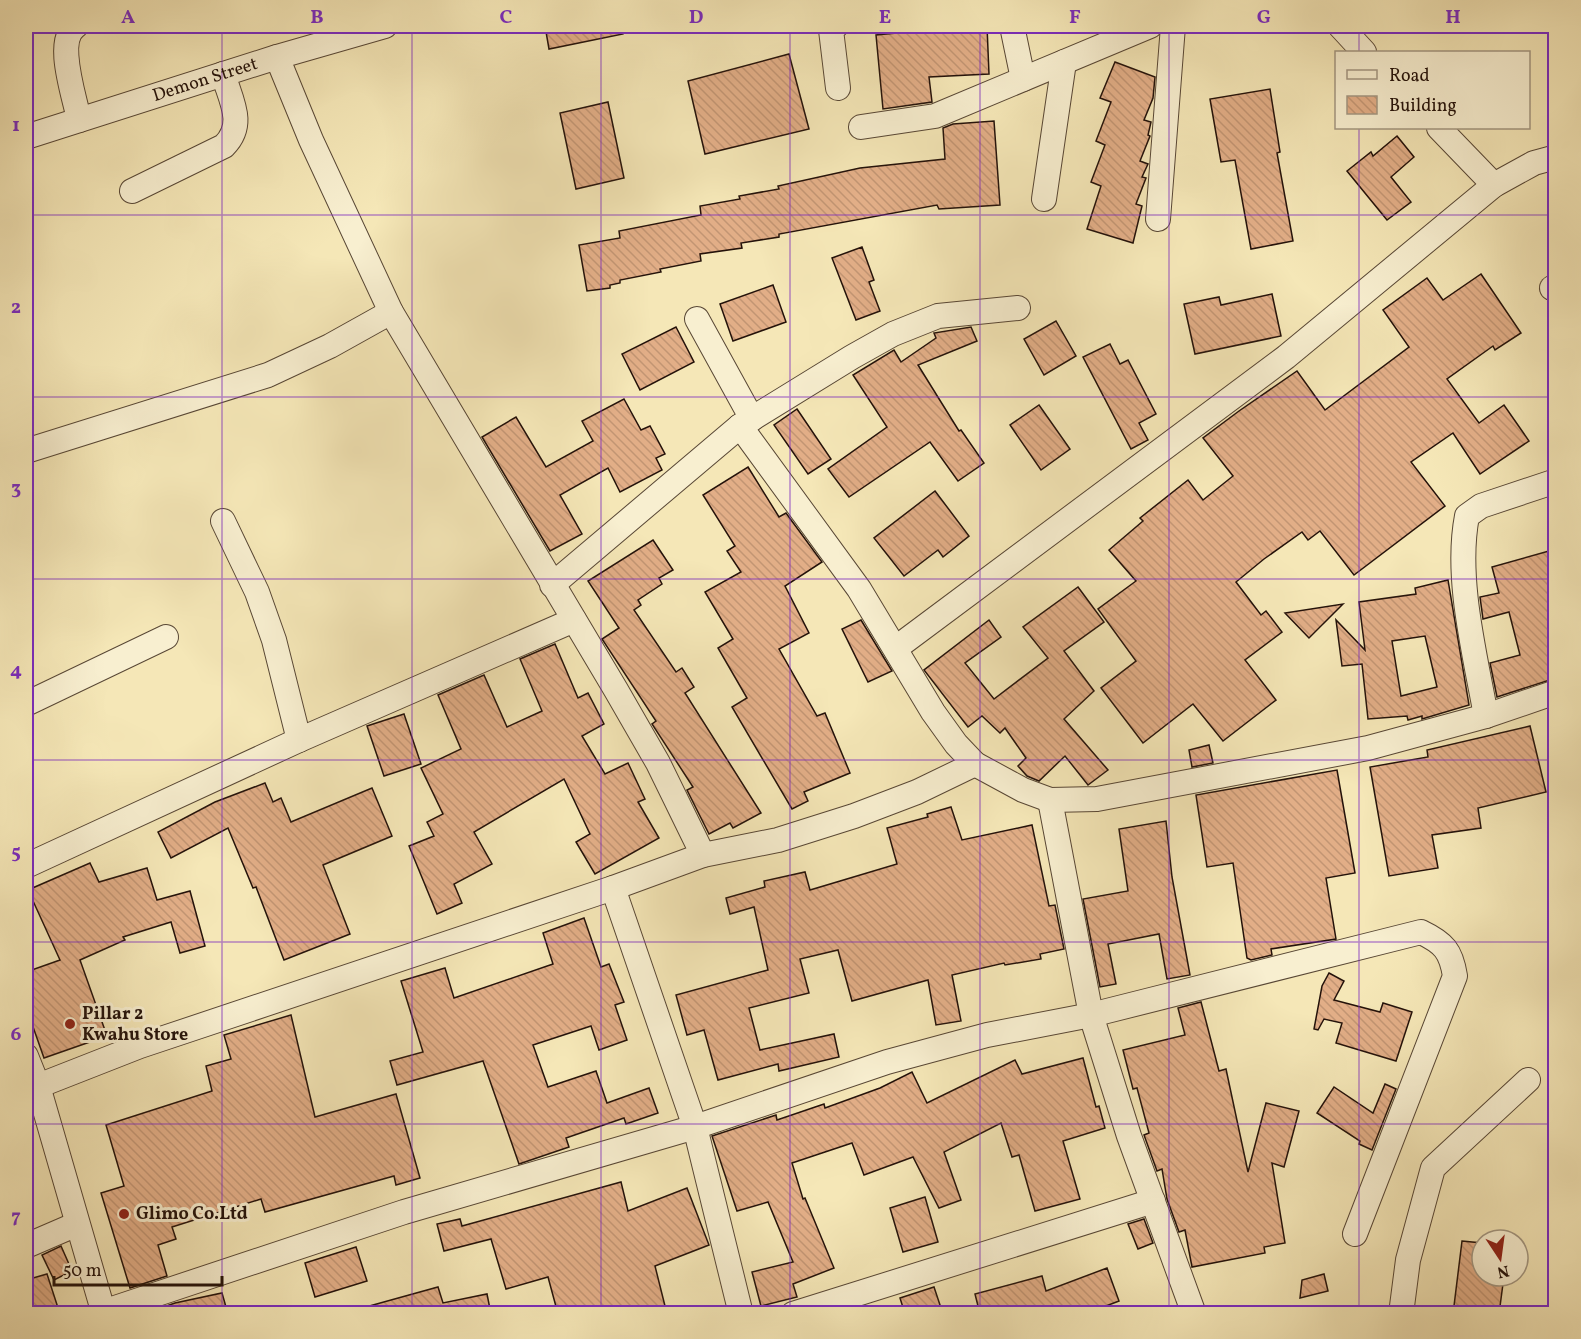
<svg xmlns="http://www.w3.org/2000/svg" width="1581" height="1339" font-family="Vollkorn,serif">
<defs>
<pattern id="building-back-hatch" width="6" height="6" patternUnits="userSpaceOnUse" patternTransform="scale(1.5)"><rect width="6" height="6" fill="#e2ae87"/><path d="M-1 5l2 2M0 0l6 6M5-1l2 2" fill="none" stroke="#c29573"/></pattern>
</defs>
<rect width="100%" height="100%" fill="#f5e7b7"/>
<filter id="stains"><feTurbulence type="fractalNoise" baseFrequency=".00333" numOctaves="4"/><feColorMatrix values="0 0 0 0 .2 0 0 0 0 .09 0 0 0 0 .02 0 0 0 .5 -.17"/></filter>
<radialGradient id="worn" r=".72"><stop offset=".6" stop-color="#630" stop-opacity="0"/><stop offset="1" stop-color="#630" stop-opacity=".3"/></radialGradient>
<g fill="url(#building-back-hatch)" stroke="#24120a" stroke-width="1.5" fill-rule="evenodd">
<polygon points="545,26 622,26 623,34 549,49"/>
<polygon points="938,26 987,26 989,74 929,77 932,102 883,109 876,35 938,29"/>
<polygon points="789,54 809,129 705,154 688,81"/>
<polygon points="1115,62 1155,77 1153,98 1144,120 1151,122 1148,135 1150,136 1140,161 1148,164 1142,177 1146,178 1136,204 1142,206 1133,243 1087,229 1101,186 1091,182 1105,145 1096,141 1111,102 1100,98"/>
<polygon points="1270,89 1280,152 1277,153 1293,241 1251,249 1235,160 1221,162 1210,99"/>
<polygon points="608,102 624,178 576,189 560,113"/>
<polygon points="994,121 1000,205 939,209 937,205 779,234 779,237 741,243 742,248 700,254 701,261 660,269 661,272 620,280 620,283 610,285 610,288 587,291 579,245 620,238 619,231 701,215 700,206 740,199 739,196 779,189 778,186 860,168 945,159 943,128 953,124"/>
<polygon points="1397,136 1414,157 1391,177 1411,202 1387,220 1347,171 1371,152 1373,156"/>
<polygon points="862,247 874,280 869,282 880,311 856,320 832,258"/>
<polygon points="1481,274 1521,333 1495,350 1493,346 1447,379 1479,423 1504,405 1529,441 1480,474 1453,433 1411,462 1445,506 1354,575 1320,531 1308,540 1302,532 1264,559 1236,582 1261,615 1266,611 1282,632 1245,660 1276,700 1223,741 1193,704 1143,743 1101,688 1136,661 1098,609 1136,581 1109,550 1143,521 1140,518 1188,480 1203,500 1233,476 1203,438 1239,411 1297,371 1325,410 1409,347 1383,310 1427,278 1443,300"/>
<polygon points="773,285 786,322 733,341 720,304"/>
<polygon points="1272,294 1281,336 1195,354 1184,304 1219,297 1221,305"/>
<polygon points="1056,321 1076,356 1044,375 1024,339"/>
<polygon points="676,327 694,362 640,390 622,354"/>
<polygon points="971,327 977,341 918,365 959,431 961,430 984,463 958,481 930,442 849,497 828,469 887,427 853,375 894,350 901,362 936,338 934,333"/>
<polygon points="1110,344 1120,364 1128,360 1156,414 1139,423 1148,440 1131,449 1083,357"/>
<polygon points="624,399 641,430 650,426 665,454 656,458 662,470 620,492 608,468 560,495 582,534 550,551 482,437 516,417 546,467 593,441 582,421"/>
<polygon points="1039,405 1070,449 1041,470 1010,425"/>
<polygon points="797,409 831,459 808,474 774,425"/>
<polygon points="748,467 779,517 786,513 822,562 785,586 809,633 779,649 817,716 825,713 850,773 804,792 808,801 792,809 732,707 747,698 718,648 733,639 705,592 741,572 727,551 735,546 703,495"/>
<polygon points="935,491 969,536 943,557 938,550 904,576 874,538"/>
<polygon points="653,540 673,570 659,578 662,584 638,600 641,605 634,610 676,672 682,668 694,687 685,693 761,813 733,828 730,823 709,834 687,790 693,787 652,724 656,721 602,639 619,628 588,581"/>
<polygon points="1556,549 1556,607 1548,609 1556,636 1556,678 1497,697 1490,663 1520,655 1509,612 1483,619 1480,597 1499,593 1492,567"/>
<path d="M1448 580 1469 705 1422 719V716L1408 720 1407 716 1368 719 1362 664 1342 666 1336 620 1365 650 1359 602 1416 594 1415 588ZM1425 636 1437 687 1401 696 1392 641Z"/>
<polygon points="1078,587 1104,622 1064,651 1094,691 1064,719 1108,770 1088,785 1065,756 1039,781 1027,776 1018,766 1026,758 1005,728 1000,733 982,716 968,727 924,670 989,620 1001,637 965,663 994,699 1048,658 1023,627"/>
<polygon points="1343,604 1309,638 1285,613"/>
<polygon points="861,620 892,671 868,682 842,629"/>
<polygon points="555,644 578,698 588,693 604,724 582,736 605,774 628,763 645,799 638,802 659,838 595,874 576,842 590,834 564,779 474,832 492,864 454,884 462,903 437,914 409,846 434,836 427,822 443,814 421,768 461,749 438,695 484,675 507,727 542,711 520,659"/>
<polygon points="404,714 421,764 384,776 367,726"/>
<polygon points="1530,726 1546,792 1478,808 1481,828 1432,835 1438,868 1389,876 1370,767 1428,757 1427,750"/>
<polygon points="1209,745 1213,763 1192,767 1189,750"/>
<polygon points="1337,770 1355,873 1326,878 1336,939 1271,949 1272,955 1251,960 1247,958 1233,863 1207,867 1196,795"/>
<polygon points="265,783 273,802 281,798 291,822 372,788 392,836 323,865 350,934 284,960 256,887 253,888 228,828 171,858 158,832 215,802"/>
<polygon points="951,807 962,840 1032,825 1049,906 1055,905 1064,949 1040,954 1041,959 1005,965 1004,963 952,975 961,1021 936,1025 928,980 852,1001 838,950 800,959 809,993 749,1008 760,1050 834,1034 839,1057 779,1071 778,1064 718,1080 704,1030 687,1035 676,995 768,970 754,907 730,914 726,898 765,887 764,881 805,872 810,890 897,864 887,828 928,817 927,814"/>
<polygon points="1166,821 1172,877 1190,975 1167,979 1159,934 1108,944 1116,984 1100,987 1083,899 1128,891 1119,829"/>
<polygon points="90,863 99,882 147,868 157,900 190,891 205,946 180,953 171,922 123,937 125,940 80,960 107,1036 44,1058 26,1007 26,972 60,960 28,890"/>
<polygon points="584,918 601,967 609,964 624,1002 615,1005 627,1040 599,1050 591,1026 533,1045 548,1087 596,1071 607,1103 649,1088 658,1113 626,1124 624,1118 566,1138 569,1147 519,1164 483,1061 397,1085 390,1061 423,1052 401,981 445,968 454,998 553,964 543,933"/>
<polygon points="1329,973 1344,981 1334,1000 1380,1012 1383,1003 1412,1012 1396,1061 1336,1043 1342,1023 1324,1019 1318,1030 1314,1029 1322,986"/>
<polygon points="1201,1002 1219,1071 1226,1069 1248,1172 1266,1103 1299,1111 1284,1167 1272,1163 1285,1243 1264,1247 1265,1253 1192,1267 1185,1230 1179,1232 1167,1199 1162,1169 1157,1171 1144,1135 1149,1133 1137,1088 1133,1089 1123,1050 1185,1035 1178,1008"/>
<polygon points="291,1015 315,1117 396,1094 420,1178 396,1185 394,1176 265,1212 261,1199 172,1227 176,1239 158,1245 167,1276 130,1288 101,1193 124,1186 106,1125 212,1091 206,1066 231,1059 224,1035"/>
<polygon points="1083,1058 1096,1107 1099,1106 1105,1128 1063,1141 1080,1199 1035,1211 1019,1155 1012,1157 1001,1123 944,1152 961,1200 939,1208 913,1157 864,1175 852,1143 792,1163 803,1199 805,1198 834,1268 793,1284 797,1297 761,1306 752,1272 793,1262 768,1202 737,1211 712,1136 776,1115 777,1120 824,1104 825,1108 880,1088 912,1072 927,1103 1015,1060 1022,1074"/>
<polygon points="1385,1084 1396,1089 1372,1150 1359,1144 1360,1141 1317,1113 1334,1087 1373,1113"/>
<polygon points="621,1182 628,1211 687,1188 709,1245 655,1266 667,1314 558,1314 548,1277 506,1289 491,1239 444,1251 437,1224 460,1219 462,1226"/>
<polygon points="925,1197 938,1242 903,1252 890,1208"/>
<polygon points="1144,1219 1153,1243 1138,1249 1128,1224"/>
<polygon points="1462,1241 1482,1243 1482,1276 1504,1276 1499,1314 1453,1314"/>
<polygon points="61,1246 72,1271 54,1280 42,1255"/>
<polygon points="356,1247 367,1281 315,1297 305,1263"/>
<polygon points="1107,1268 1119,1301 1085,1314 980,1314 975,1294 1042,1276 1046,1291"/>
<polygon points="47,1274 60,1314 26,1314 26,1280"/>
<polygon points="1324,1274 1328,1291 1300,1298 1302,1280"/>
<polygon points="438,1287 443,1303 487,1294 491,1314 363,1314 362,1308"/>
<polygon points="934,1287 943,1314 905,1314 900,1298"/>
<polygon points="222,1293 228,1314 144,1314 175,1303"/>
</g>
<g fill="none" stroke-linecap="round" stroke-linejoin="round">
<defs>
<g id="minor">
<path d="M76 26C54 40 75 97 79 120"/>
<polyline points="836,26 831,30 838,88"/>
<polyline points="1012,26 1023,79"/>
<polyline points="1340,26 1364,52"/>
<polyline points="277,57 311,140 391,312 616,690 658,763 703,855"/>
<polyline points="861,127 935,116 1150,26"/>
<polyline points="1439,128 1494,185"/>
<path id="s1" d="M26 137 277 57 385 26"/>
<path d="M132 191 224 146C246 124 231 101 223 74"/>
<polyline points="1044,199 1064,62"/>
<polyline points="1158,219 1173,26"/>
<polyline points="1552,288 1556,287"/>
<polyline points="697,319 752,419"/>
<polyline points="740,426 859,589 933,712 956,744 975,764 1023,790 1050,800 1097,799 1368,748 1486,716 1556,692"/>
<polyline points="26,451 268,375 330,346 391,312"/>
<polyline points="223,521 257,592 274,640 299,740"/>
<polyline points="552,585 740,426 852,357 893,334 938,316 1018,308"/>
<polyline points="896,648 1286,357 1494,185 1534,163 1556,157"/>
<polyline points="26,704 166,637"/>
<path d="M1486 716C1475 654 1455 578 1467 516L1481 506 1556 481"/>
<polyline points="1050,800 1091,1015 1129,1136 1194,1314"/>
<polyline points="26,866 299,740 574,620"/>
<polyline points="613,888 695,1127 741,1314"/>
<polyline points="26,1056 38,1086 104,1314"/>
<polyline points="38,1086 140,1046 613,888 703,855 778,840 854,816 917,792 975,764"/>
<polyline points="26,1246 77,1224"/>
<path d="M103 1312 404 1212 695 1127 887 1062 987 1035 1091 1015 1421 932C1444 943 1451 951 1455 976L1355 1234"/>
<polyline points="793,1314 1153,1201"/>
<polyline points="1401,1314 1408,1260 1433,1168 1528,1080"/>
</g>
</defs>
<use href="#minor" stroke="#584735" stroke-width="26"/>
<use href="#minor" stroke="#f8efd0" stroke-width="24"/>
</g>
<path fill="none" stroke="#7b2cbf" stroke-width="1.5" stroke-opacity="0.55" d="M222 26V1314M412 26V1314M601 26V1314M790 26V1314M980 26V1314M1169 26V1314M1359 26V52M1359 128V1314M26 215H1556M26 397H1556M26 579H1556M26 760H1556M26 942H1556M26 1124H1556"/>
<g fill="#8f2418" stroke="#f8efd0" stroke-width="2">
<circle cx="70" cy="1024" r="6"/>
<circle cx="124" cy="1214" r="6"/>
</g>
<g text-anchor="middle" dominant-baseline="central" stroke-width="6" stroke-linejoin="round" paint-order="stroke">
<g font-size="18" fill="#24120a" stroke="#f8efd0">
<text stroke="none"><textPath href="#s1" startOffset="188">Demon Street</textPath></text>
</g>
<g font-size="18" font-weight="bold" fill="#24120a" stroke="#f8efd0" text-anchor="start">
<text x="82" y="1014">Pillar 2<tspan x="82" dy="21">Kwahu Store</tspan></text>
<text x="136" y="1214">Glimo Co.Ltd</text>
</g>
</g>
<rect width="1581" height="1339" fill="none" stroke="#f5e7b7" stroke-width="66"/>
<rect x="1335" y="51" width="195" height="78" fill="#f8efd0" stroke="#a39781" stroke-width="1.5"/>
<rect x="1347" y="70" width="30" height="9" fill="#f8efd0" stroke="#a39781" stroke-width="1.5"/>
<text x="1389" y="81" font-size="18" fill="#24120a">Road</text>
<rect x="1347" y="96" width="30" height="18" fill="url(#building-back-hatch)" stroke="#a39781" stroke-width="1.5"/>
<text x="1389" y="111" font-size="18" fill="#24120a">Building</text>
<g transform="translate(1500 1258) rotate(167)"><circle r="28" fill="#f8efd0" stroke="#a39781" stroke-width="1.5"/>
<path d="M0-4.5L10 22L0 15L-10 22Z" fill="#8f2418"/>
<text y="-9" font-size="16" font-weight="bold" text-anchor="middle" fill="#24120a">N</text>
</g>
<path d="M54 1276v9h168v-9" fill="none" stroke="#24120a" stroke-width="3"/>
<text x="63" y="1276" font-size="18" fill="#24120a" stroke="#f8efd0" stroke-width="4.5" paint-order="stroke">50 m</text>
<rect x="33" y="33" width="1515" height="1273" fill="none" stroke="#7b2cbf" stroke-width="2"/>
<g font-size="20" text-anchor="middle" font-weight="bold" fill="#7b2cbf">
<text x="128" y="23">A</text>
<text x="317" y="23">B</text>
<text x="506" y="23">C</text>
<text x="696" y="23">D</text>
<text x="885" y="23">E</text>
<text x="1075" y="23">F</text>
<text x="1264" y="23">G</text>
<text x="1453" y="23">H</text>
<text x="16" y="131">1</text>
<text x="16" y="313">2</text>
<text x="16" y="494">3</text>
<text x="16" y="676">4</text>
<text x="16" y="858">5</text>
<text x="16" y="1040">6</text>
<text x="16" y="1222">7</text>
</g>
<rect width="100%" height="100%" filter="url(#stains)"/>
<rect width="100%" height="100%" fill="url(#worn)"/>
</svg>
